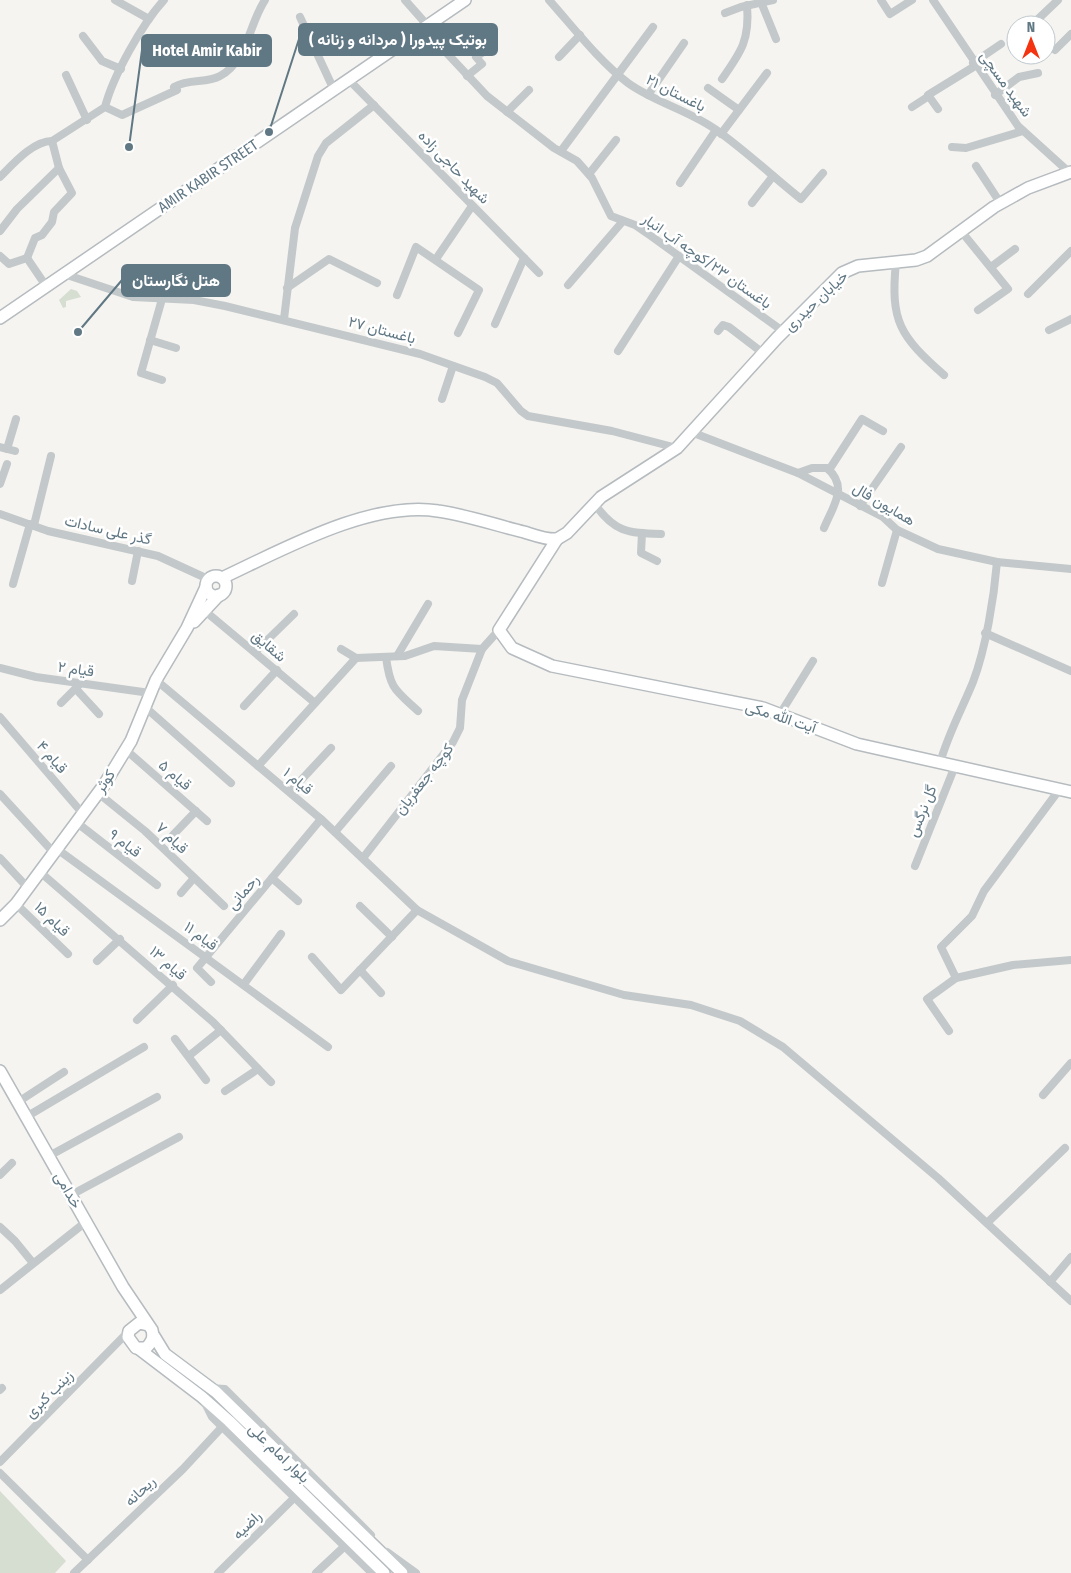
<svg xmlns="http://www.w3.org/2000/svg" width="1071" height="1573" font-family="'Fira Sans Condensed',Vazirmatn,sans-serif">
<rect width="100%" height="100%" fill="#f5f4f0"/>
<g fill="#d6ddd1">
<polygon points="71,289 77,291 81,297 66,301 66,307 63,308 59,300"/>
<polygon points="0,1491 66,1561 55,1573 0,1573"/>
</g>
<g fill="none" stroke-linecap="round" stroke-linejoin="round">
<defs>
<g id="secondary">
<polyline points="0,318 465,0"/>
<polyline points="557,539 499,630 512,648 552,666 763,708 857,744 1071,792"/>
<circle cx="216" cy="586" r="10"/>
<path d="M222 578C282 550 371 500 438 511 467 515 495 525 524 532 534 535 546 540 557 539L567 533 601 497 677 448 777 338 842 273 858 266 916 260 927 256 994 207 1028 188 1071 172"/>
<polyline points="194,622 219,595"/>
<polyline points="0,920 16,904 104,785 131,741 156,680 187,628 206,587"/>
<path d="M0 1071 123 1287 152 1330C154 1338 152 1342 146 1348H136L128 1337 129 1331 139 1323 148 1325"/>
<polyline points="154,1336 165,1354 216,1392 402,1573"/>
<polyline points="139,1349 202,1397 229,1421 384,1573"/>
</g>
</defs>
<use href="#secondary" stroke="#b5bbbf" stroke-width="14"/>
<g stroke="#c3c8ca" stroke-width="8">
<polyline points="115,0 149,19"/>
<polyline points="405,0 428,26 443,49 487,96 554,148 577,161 592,178 611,216 635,225 651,236 784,332"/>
<path d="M549 0C574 28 598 60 628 83 654 102 688 110 715 129 745 150 772 176 801 199L823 173"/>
<polyline points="881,0 890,14 912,0"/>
<polyline points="933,0 1018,126 1070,173"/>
<polyline points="761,2 776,39"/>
<polyline points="725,13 741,7 773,0"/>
<polyline points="300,17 334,90"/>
<polyline points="1036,21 1058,0"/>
<polyline points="83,36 102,61 121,69"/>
<polyline points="1055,50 1071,34"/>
<polyline points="559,57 580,35"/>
<polyline points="973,63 1001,44"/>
<polyline points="66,75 87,120"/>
<polyline points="467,76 482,64 476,57 488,49"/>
<path d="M722 79C741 52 750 40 747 5"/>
<polyline points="349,80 539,273"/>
<polyline points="708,88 739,110"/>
<polyline points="648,95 684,43"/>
<polyline points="995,95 1019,77 1038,73"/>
<path d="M105 107 122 115 177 90 174 87C190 78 206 84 220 76 247 62 249 24 265 0"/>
<polyline points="912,107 929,96"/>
<polyline points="938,109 928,95 975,66"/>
<polyline points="507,112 529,90"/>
<polyline points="721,134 767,73"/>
<polyline points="952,147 966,148 1023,131"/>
<polyline points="561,151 653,27"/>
<polyline points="976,166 1001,204"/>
<polyline points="589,174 616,140"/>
<path d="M0 177C13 164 33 141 52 141L105 107C113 76 142 24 164 0"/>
<polyline points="680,183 716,130"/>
<polyline points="752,203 773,176"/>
<polyline points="0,231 17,209 59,168"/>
<polyline points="961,231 1008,289 978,310"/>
<polyline points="0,256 9,264 27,258 46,286"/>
<polyline points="27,258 35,238 42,235 52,222 54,212 72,193 59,168 52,141"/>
<polyline points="436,259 472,206"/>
<path d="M896 262C890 322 900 336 944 375"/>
<polyline points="991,267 1015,249"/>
<polyline points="64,274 133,297 194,300 225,306 420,354 485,377 497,383 521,411 528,416 612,431 677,448"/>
<polyline points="568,285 623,221"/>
<polyline points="287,288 329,259 377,283"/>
<polyline points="1028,294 1071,251"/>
<polyline points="397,295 416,247 479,290 458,333"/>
<polyline points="162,299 141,373 162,380"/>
<polyline points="284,319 295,228 318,156 326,143 374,105"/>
<polyline points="495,324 524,258"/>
<polyline points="1049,330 1071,319"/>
<polyline points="718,331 723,325 729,327 763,353"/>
<polyline points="150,340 176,348"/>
<polyline points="618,351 679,256"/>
<polyline points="442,399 453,366"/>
<polyline points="691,432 798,473 883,517 897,530 938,549 997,562 1071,569"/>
<polyline points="0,447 15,451"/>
<polyline points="7,449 16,419"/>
<polyline points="829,470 862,419 883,431"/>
<path d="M798 473 812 468H827C849 487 833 506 824 528"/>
<polyline points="0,484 7,464"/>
<path d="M594 503C614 532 627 533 661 534"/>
<polyline points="860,506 901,447"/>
<polyline points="0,514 48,531 158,556 208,579"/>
<polyline points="34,525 51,456"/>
<polyline points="642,533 641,553 657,561"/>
<polyline points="132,581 138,551"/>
<polyline points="882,583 897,530"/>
<polyline points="13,584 30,524"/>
<polyline points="205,611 315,703"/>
<polyline points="985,633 1071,671"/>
<polyline points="341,649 356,658"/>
<polyline points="255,652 294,614"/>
<polyline points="397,656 428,604"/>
<path d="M386 657C390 689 395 690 418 711"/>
<polyline points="0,668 36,677 150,693"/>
<polyline points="156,680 321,819 417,910 508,961 624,995 691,1005 740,1021 783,1047 938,1178 1071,1301"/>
<polyline points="76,689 99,714"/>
<polyline points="61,703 79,685"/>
<polyline points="244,706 277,670"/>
<polyline points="145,707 231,783"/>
<polyline points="780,714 813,661"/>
<polyline points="0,717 83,814"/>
<polyline points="126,750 207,821"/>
<path d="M940 763C948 734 962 709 973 682 986 648 994 597 997 562"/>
<polyline points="258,766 356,658 405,656 434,646 482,649"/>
<polyline points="1059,790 984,891 972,916 941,947 956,978 1013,965 1071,960"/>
<polyline points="290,792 331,748"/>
<polyline points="98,793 145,831 224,906"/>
<polyline points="0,794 54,853"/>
<polyline points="76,822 157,885"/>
<polyline points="335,832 391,766"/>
<polyline points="173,835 196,811"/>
<polyline points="57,849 328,1047"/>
<polyline points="0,858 28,888"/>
<polyline points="363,858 453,742 460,728 462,700 482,649 499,630"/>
<polyline points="915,866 955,766"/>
<polyline points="40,872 213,1022 271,1082"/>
<polyline points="272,878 298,901"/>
<polyline points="181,893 194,878"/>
<polyline points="16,904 68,954"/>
<polyline points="360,906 392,937"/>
<polyline points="312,957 341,990 417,910"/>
<polyline points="97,961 120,939"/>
<polyline points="360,970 381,993"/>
<polyline points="211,982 197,968 321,819"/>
<polyline points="244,984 281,934"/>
<polyline points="137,1020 173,985"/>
<polyline points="949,1031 927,999 956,978"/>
<polyline points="175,1039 206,1080"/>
<polyline points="190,1055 221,1030"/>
<polyline points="225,1091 258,1069"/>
<polyline points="1043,1095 1071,1063"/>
<polyline points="18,1102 64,1072"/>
<polyline points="26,1117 144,1047"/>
<polyline points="49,1156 157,1097"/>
<polyline points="0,1175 12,1163"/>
<polyline points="71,1195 179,1137"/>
<polyline points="987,1223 1065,1148"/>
<polyline points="0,1227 15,1241 33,1263"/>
<polyline points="1050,1282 1071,1257"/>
<polyline points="0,1290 87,1221"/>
<polyline points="210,1388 225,1389 371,1535"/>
<polyline points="0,1390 2,1388"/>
<polyline points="205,1403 212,1417 372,1573"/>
<polyline points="0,1462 128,1332"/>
<polyline points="0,1473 88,1560"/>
<polyline points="387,1552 416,1573"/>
<polyline points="74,1573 183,1469 222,1427"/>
<polyline points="218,1573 295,1497"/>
<polyline points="316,1573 347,1544"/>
</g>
<use href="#secondary" stroke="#fff" stroke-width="11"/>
</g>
<g text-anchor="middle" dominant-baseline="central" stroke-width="5" stroke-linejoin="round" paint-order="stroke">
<g font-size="15" fill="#607784" stroke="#fff">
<text transform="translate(1006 84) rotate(54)">شهید مسچی</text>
<text transform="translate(676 93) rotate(27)">باغستان ۲۱</text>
<text transform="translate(454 167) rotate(46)">شهید حاجی زاده</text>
<text transform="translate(208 176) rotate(-34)">AMIR KABIR STREET</text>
<text transform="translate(707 261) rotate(35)">باغستان ۲۳/کوچه آب انبار</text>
<text transform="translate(816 301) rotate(-43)">خیابان حیدری</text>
<text transform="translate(382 330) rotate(15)">باغستان ۲۷</text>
<text transform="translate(884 504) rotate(31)">همایون فال</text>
<text transform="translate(108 530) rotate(13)">گذر علی سادات</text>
<text transform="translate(269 646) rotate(40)">شقایق</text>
<text transform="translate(76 669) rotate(8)">قیام ۲</text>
<text transform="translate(781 717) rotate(18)">آیت الله مکی</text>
<text transform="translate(52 757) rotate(49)">قیام ۴</text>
<text transform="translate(175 775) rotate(41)">قیام ۵</text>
<text transform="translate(424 779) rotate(-52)">کوچه جعفریان</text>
<text transform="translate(105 781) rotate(-56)">کوثر</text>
<text transform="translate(298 781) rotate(40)">قیام ۱</text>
<text transform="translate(922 811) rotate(-68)">گل نرگس</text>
<text transform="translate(172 838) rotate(44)">قیام ۷</text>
<text transform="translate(125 843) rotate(38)">قیام ۹</text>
<text transform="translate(243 892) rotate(-50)">رحمانی</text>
<text transform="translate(52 919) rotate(44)">قیام ۱۵</text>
<text transform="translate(201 936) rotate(36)">قیام ۱۱</text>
<text transform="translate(168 963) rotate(41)">قیام ۱۳</text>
<text transform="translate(68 1190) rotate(60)">خدامی</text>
<text transform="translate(49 1394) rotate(-45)">زینب کبری</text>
<text transform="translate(279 1453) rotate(44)">بلوار امام علی</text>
<text transform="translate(140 1491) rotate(-44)">ریحانه</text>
<text transform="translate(247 1525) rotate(-44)">راضیه</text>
</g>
</g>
<path fill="none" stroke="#607784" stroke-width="2" d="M269 132L299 39M129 147L142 50M78 332L122 280"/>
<g fill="#607784" stroke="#fff" stroke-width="2">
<circle cx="269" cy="132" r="5"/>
<circle cx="129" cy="147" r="5"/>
<circle cx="78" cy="332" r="5"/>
</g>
<g fill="#607784" stroke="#607784" stroke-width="2">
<rect x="299" y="24" width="198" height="31" rx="5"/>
<rect x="142" y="35" width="129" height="31" rx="5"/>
<rect x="122" y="265" width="108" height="31" rx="5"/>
</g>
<g font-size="16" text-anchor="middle" font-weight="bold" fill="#fff">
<text x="398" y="45">بوتیک پیدورا ( مردانه و زنانه )</text>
<text x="207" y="56">Hotel Amir Kabir</text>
<text x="176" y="286">هتل نگارستان</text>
</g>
<g transform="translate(1031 40)"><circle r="24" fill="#ffffff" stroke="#bfc9ce"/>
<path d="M0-4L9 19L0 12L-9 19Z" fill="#f43411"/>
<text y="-8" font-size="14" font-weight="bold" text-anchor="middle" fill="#607784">N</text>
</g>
</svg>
